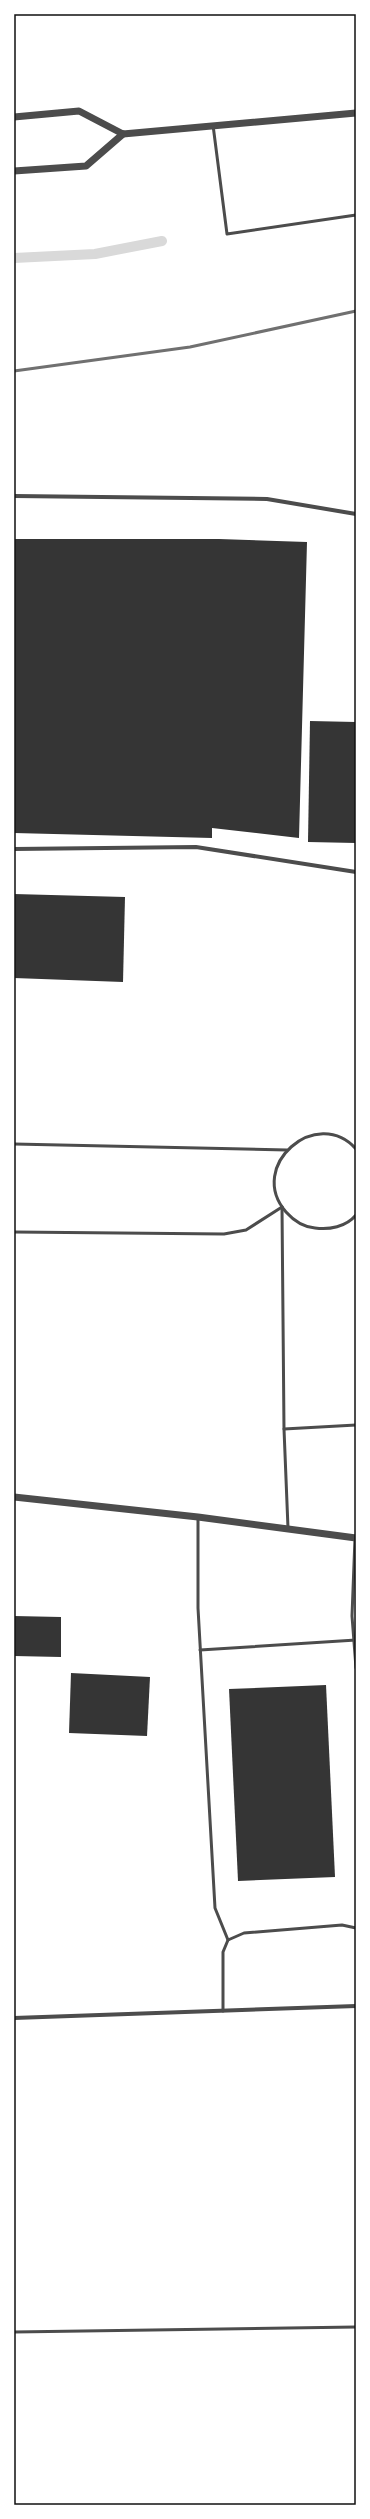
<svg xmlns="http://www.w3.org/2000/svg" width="370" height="2519" font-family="'Open Sans',sans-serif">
<rect width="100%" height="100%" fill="#fff"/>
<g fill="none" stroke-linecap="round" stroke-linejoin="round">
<polyline stroke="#d9d9d9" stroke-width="10" points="14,258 95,254 162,241"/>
</g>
<g fill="#353535">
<polygon points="14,539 219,539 307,542 299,838 212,828 212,838 14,833"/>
<polygon points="310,721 356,722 356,843 308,842"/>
<polygon points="14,894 125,897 123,982 14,978"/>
<polygon points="14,1616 61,1617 61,1657 14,1656"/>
<polygon points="71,1673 150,1677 147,1736 69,1733"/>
<polygon points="326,1685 335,1877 238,1881 229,1689"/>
</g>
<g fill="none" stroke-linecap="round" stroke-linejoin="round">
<g stroke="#4c4c4c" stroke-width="3">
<polyline points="213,125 227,234 356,215"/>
<polyline points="14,1144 287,1150"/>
<path d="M356 1149C317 1105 246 1166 286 1212 294 1221 303 1227 315 1228 329 1230 346 1227 356 1215"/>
<polyline points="282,1207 284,1429 288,1528"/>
<polyline points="14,1232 224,1234 246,1230 282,1207"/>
<polyline points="284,1429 356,1425"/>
<polyline points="198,1517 198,1608 215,1908 228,1940"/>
<polyline points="355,1538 352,1616 356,1668"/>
<polyline points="200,1650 356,1640"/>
<polyline points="223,2011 223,1952 228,1940 244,1933 342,1925 356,1928"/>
<polyline points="14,2332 356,2327"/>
</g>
<g stroke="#4c4c4c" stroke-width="4">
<polyline points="14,496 267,499 356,514"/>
<polyline points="14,849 196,847 356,872"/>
<polyline points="14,2018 356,2006"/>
</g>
<g stroke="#4c4c4c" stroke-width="7">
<polyline points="14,117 79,111 123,134 356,113"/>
<polyline points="14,171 86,166 123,134"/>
<polyline points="14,1497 198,1517 356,1538"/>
</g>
<polyline stroke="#707070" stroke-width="3" points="14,371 190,347 356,311"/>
</g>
<rect width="370" height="2519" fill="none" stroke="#ffffff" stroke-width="30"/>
<rect x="15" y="15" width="340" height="2489" fill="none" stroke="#111" stroke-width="1.5"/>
</svg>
